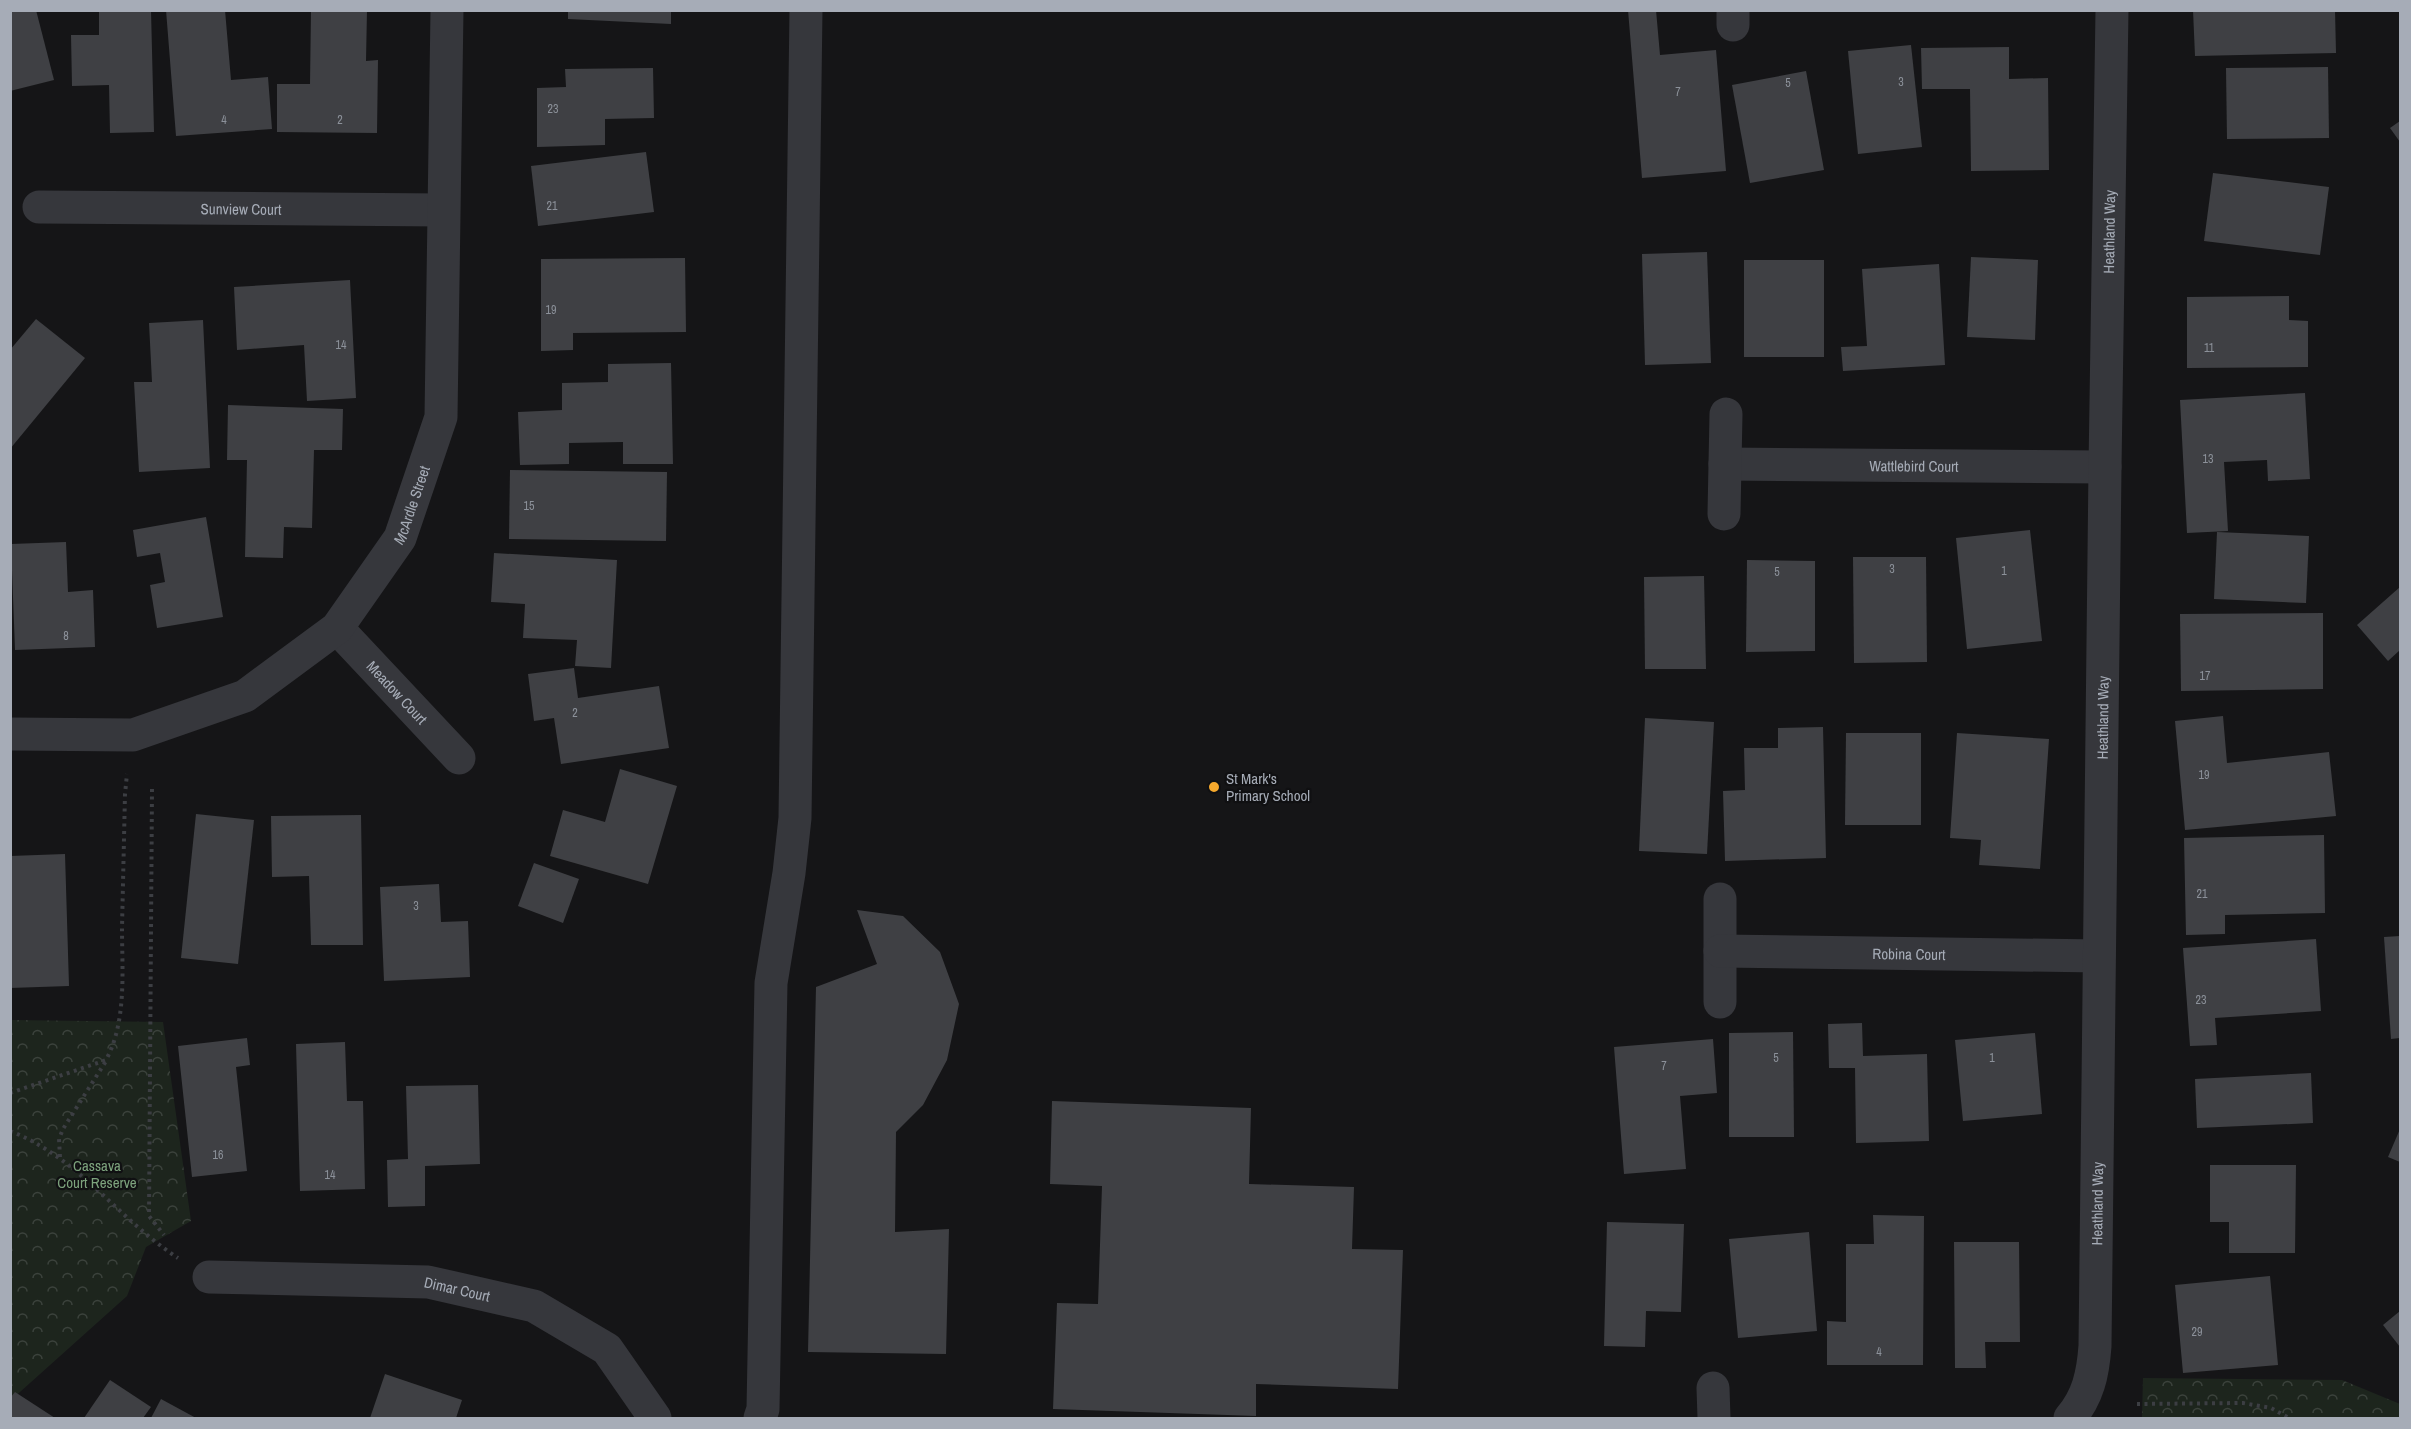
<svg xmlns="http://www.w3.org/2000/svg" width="2411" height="1429" font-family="'Archivo Narrow',sans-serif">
<defs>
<pattern id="park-crowns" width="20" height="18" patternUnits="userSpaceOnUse" patternTransform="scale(1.5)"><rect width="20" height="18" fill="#1d251d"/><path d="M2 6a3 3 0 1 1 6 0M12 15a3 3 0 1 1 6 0" fill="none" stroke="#3b423c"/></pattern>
</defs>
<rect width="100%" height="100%" fill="#151517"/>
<g fill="url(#park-crowns)">
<polygon points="11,1020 163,1022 191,1221 146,1247 127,1296 11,1400"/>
<polygon points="2143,1378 2342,1380 2400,1404 2400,1418 2142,1418"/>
</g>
<g fill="#3f4044">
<polygon points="10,10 36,10 54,80 10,91"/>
<polygon points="99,10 151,10 154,132 110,133 109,85 72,86 71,35 99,35"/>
<polygon points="166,10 225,10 231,80 268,77 272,129 176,136"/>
<polygon points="311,10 367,10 366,61 378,60 377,133 277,132 277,84 310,84"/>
<polygon points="568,10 671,10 671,24 568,19"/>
<polygon points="1628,10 1656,10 1660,55 1716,50 1726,171 1642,178"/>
<polygon points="2193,10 2335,10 2336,53 2195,56"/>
<polygon points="1911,45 1922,147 1858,154 1848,51"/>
<polygon points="2009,47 2009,79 2048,78 2049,170 1971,171 1970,89 1922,89 1921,48"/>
<polygon points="2328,67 2329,138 2227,139 2226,68"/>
<polygon points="653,68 654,118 605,119 605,145 537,147 537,88 566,87 565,69"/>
<polygon points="1806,71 1824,170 1750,183 1732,85"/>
<polygon points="2400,121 2400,142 2390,128"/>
<polygon points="646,152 654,212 538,226 531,166"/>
<polygon points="2213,173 2329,187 2320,255 2204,241"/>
<polygon points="1707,252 1711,363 1645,365 1642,254"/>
<polygon points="1971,257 2038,260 2035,340 1967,337"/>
<polygon points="685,258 686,332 573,333 573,350 541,351 541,259"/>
<rect x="1744" y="260" width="80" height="97"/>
<polygon points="1939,264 1945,365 1843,371 1841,347 1867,346 1862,269"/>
<polygon points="350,280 356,398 307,401 304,345 237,350 234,287"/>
<polygon points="2289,296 2289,320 2308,321 2308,367 2187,368 2187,297"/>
<polygon points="36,319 85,358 10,449 10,350"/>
<polygon points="203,320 210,468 139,472 134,382 152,382 149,323"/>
<polygon points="671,363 673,464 623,464 623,442 569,443 569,464 520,465 518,412 562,410 562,383 608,382 608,364"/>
<polygon points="2305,393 2310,479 2268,481 2267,460 2224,462 2228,531 2187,533 2180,400"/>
<polygon points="228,405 343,409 342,450 314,450 312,528 284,527 283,558 245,557 247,460 227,460"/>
<polygon points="510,470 667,472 666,541 509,539"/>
<polygon points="206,517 223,617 157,628 150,585 165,582 160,553 137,557 133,530"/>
<polygon points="2030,530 2042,641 1967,649 1956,538"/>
<polygon points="2217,532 2309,536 2306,603 2214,599"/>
<polygon points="66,542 68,592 93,590 95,647 15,650 11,544"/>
<polygon points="494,553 617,560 611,668 575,666 577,640 523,638 525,604 491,602"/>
<polygon points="1853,557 1926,557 1927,662 1854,663"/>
<polygon points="1747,560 1815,561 1815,651 1746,652"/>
<polygon points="1704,576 1706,669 1645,669 1644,577"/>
<polygon points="2400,587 2400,650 2388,661 2357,625"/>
<polygon points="2323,613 2323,689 2181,691 2180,614"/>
<polygon points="574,668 578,698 659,686 669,748 561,764 554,718 534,721 528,674"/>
<polygon points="2223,716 2227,763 2329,752 2336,816 2185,830 2175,721"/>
<polygon points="1645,718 1714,722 1707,854 1639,851"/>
<polygon points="1823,727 1826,858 1725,861 1723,791 1745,790 1744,748 1778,748 1778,728"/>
<polygon points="1846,733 1921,733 1921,825 1845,825"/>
<polygon points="1957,733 2049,739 2040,869 1979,865 1981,840 1950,838"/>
<polygon points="620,769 677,786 648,884 550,856 563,810 605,822"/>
<polygon points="196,814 254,820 238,964 181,958"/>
<polygon points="361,815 363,945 311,945 309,876 272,877 271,816"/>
<polygon points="2324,835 2325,913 2225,915 2225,934 2186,935 2184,838"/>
<polygon points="65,854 69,986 10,988 10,856"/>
<polygon points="534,863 579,879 563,923 518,906"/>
<polygon points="439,884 441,922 468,921 470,977 384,981 380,887"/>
<polygon points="857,910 903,916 940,952 959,1004 947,1060 923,1105 896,1132 895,1232 949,1229 946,1354 808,1352 816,987 877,964"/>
<polygon points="2400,936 2400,1038 2391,1039 2384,937"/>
<polygon points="2316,939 2321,1011 2215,1018 2217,1045 2190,1046 2183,948"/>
<polygon points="1862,1023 1863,1056 1927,1054 1929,1141 1856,1143 1855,1068 1829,1068 1828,1024"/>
<polygon points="1793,1032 1794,1137 1729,1137 1729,1033"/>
<polygon points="2035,1033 2042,1114 1963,1121 1955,1040"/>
<polygon points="247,1038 250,1065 236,1067 247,1171 192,1177 178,1046"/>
<polygon points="1713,1039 1717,1093 1680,1096 1686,1169 1624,1174 1614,1047"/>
<polygon points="345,1042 347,1101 363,1101 365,1189 300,1191 296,1044"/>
<polygon points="2311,1073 2313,1123 2197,1128 2195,1079"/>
<polygon points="478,1085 480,1164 425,1166 425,1206 388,1207 387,1160 408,1159 406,1086"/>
<polygon points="1052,1101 1251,1108 1249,1184 1354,1187 1352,1249 1403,1250 1398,1389 1256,1384 1256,1416 1053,1409 1057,1303 1098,1304 1102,1186 1050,1184"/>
<polygon points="2400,1129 2400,1162 2388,1157"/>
<polygon points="2210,1165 2296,1165 2295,1253 2229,1253 2229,1222 2210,1222"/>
<polygon points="1873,1215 1924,1216 1923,1365 1827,1365 1827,1321 1846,1322 1846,1244 1874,1244"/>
<polygon points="1607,1222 1684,1224 1681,1312 1646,1311 1645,1347 1604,1346"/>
<polygon points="1809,1232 1817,1331 1738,1338 1729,1239"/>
<polygon points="1954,1242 2019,1242 2020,1342 1985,1342 1986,1368 1955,1368"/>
<polygon points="2270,1276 2278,1365 2183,1373 2175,1285"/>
<polygon points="2400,1311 2400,1347 2383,1325"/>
<polygon points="385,1374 462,1400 456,1418 370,1418"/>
<polygon points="110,1380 151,1407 143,1418 84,1418"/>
<polygon points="15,1392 55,1418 10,1418 10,1398"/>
<polygon points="161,1399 196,1418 151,1418"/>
</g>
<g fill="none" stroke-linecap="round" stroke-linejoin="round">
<g stroke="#3c3e43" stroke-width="4" stroke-dasharray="3 4.5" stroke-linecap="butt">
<polyline points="152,789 149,1216 164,1235"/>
<path d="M10 1093 106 1060C127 1021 122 971 122 928 123 883 124 839 125 794L127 774"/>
<path d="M10 1131C78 1157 118 1219 178 1258"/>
<polyline points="60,1157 59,1139 63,1129 106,1061"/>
<polyline points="2137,1404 2243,1403 2271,1408 2289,1418"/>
</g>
<g stroke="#36373c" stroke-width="33">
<polyline points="1733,10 1733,25"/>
<path id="s1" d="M39 207 443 210"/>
<path id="s2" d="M1725 464 2105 467"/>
<polyline points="1724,514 1726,414"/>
<path id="s3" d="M337 628 459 758"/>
<path id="s4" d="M10 734 133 735 245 696 337 628 400 538 441 417 447 10"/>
<polyline points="1720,899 1720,1002"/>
<path id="s5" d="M1720 951 2099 956"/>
<path id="s6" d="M209 1277 428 1282 534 1306 607 1349 655 1418"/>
<polyline points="1713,1388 1714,1418"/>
<polyline points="760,1418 763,1409 771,983 789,873 795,818 806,10"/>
<path id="s7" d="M2070 1418C2088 1397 2093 1374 2095 1346L2105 467 2112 10"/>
</g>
</g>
<circle fill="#f6a92d" stroke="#101012" stroke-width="2" cx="1214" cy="787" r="6"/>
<g text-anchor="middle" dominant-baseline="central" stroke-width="4.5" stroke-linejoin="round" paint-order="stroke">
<g font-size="12" fill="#8c919a">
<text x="1901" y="82">3</text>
<text x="1788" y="83">5</text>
<text x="1678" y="92">7</text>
<text x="553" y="109">23</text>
<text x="224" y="120">4</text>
<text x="340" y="120">2</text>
<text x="552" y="206">21</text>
<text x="551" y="310">19</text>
<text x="341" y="345">14</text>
<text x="2209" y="348">11</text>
<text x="2208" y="459">13</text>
<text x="529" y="506">15</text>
<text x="1892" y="569">3</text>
<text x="2004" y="571">1</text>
<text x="1777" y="572">5</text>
<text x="66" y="636">8</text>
<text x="2205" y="676">17</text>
<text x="575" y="713">2</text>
<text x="2204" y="775">19</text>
<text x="2202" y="894">21</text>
<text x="416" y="906">3</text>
<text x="2201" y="1000">23</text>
<text x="1776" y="1058">5</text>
<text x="1992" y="1058">1</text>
<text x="1664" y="1066">7</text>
<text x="218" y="1155">16</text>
<text x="330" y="1175">14</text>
<text x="2197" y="1332">29</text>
<text x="1879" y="1352">4</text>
</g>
<g font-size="15" fill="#a6acb7" stroke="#101012">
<text stroke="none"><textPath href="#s1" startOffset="202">Sunview Court</textPath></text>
<text stroke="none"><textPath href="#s7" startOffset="1192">Heathland Way</textPath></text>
<text stroke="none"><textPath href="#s2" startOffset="189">Wattlebird Court</textPath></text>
<text stroke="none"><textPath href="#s4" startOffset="501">McArdle Street</textPath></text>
<text stroke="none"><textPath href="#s3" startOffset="88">Meadow Court</textPath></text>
<text stroke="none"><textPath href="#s7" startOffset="706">Heathland Way</textPath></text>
<text stroke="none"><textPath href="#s5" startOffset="189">Robina Court</textPath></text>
<text stroke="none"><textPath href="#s7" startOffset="220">Heathland Way</textPath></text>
<text stroke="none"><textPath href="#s6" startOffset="249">Dimar Court</textPath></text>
</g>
<g font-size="15" fill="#a6acb7" stroke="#101012" text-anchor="start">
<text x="1226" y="778">St Mark's<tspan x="1226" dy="17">Primary School</tspan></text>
</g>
<g font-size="15" fill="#7da37d" stroke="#101012">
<text x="97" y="1165">Cassava<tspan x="97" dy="17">Court Reserve</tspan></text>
</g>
</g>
<rect width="2411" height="1429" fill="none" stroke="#a6acb7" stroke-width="24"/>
</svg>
